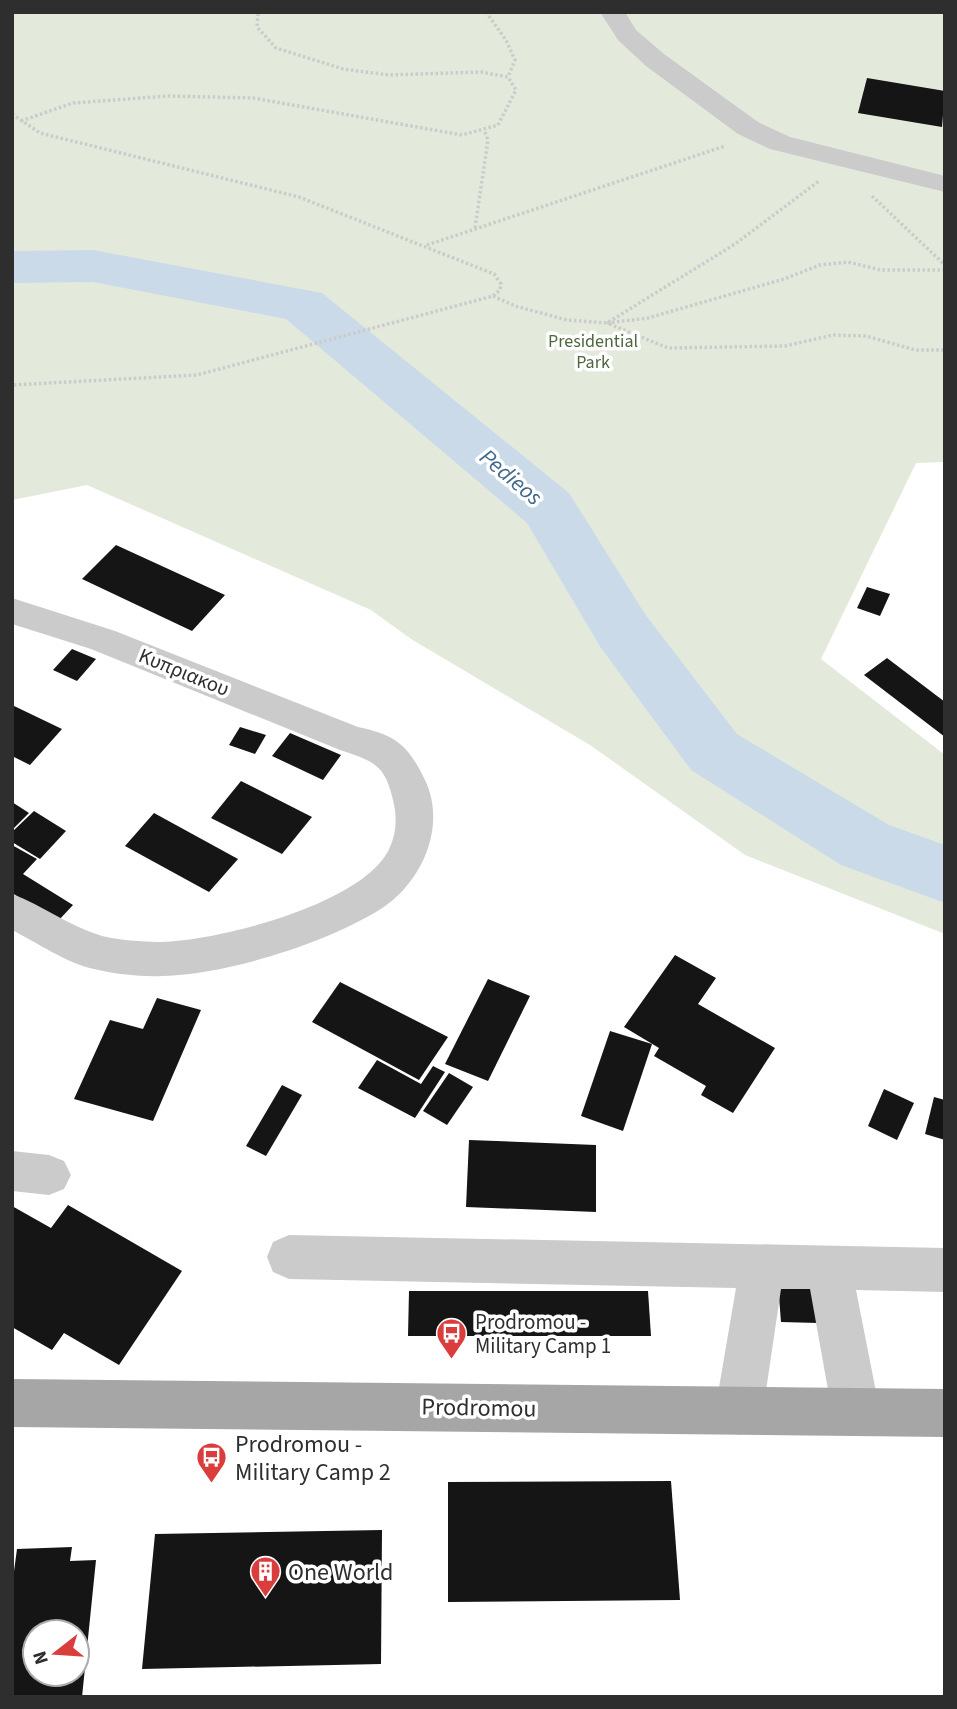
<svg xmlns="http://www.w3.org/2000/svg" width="957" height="1709" font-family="'Source Sans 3',sans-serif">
<rect width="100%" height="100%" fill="#fff"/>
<polygon fill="#e3eadc" points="12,12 945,12 945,462 916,463 821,659 945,755 945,934 745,855 590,745 411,639 371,610 87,485 12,500"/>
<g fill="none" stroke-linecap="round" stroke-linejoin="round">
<polygon fill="#cadae9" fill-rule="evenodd" points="93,250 322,293 569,493 645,614 737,734 889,825 945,845 945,903 841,865 691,770 601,648 527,523 286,319 93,282 12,283 12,251"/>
</g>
<g fill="#151515" fill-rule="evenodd">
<polygon points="867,78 945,91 942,127 858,113"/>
<polygon points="116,545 225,595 192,631 82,579"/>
<polygon points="867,587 890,594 880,616 857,608"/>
<polygon points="72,649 96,659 77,681 53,670"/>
<polygon points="887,658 945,702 945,737 864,675"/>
<polygon points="12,705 62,729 30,765 12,756"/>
<polygon points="240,727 266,735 255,754 229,745"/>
<polygon points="290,733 341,755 323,780 272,756"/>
<polygon points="241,781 312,817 282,854 211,818"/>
<polygon points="12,802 29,813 12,830"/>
<polygon points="34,811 66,831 40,859 12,842 12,832"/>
<polygon points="154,813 238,859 209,892 125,846"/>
<polygon points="12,845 37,859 23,874 73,905 58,921 12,893"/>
<polygon points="675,955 716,978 698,1004 775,1048 733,1113 701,1095 706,1086 654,1056 659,1048 624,1027"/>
<polygon points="488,979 530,996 488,1081 445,1064"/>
<polygon points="340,982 448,1037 419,1080 312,1022"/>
<polygon points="157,998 201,1010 153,1121 74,1099 110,1020 143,1029"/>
<polygon points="610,1031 652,1044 623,1131 581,1116"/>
<polygon points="377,1060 421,1084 433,1066 445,1072 415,1118 358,1088"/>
<polygon points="449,1073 473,1087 447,1125 423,1111"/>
<polygon points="282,1085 302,1095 266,1156 246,1146"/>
<polygon points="884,1089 914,1103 897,1140 868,1126"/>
<polygon points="934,1097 945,1100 945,1140 925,1134"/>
<polygon points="469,1140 596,1145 596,1212 466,1207"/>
<polygon points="68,1205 182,1271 119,1365 64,1333 52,1350 12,1327 12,1206 51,1228"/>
<polygon points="778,1284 815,1285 818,1323 781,1322"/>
<polygon points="409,1291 648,1291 651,1336 408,1336"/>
<polygon points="671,1481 680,1600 448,1602 448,1482"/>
<polygon points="382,1530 381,1664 142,1669 155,1534"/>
<path d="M72 1547 70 1561 96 1560 82 1697H12V1586L17 1549ZM35 1632H77V1674H35Z"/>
</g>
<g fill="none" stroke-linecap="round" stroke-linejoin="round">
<g stroke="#cbcbcb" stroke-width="3.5" stroke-dasharray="2.5 2.5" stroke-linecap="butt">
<polyline points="395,12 414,12"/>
<polyline points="486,12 506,40 515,60 508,77"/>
<polyline points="12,114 40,133 299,197 494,274 501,284 500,290 493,296 197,375 12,385"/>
<polyline points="21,121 73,103 168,96 253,98 462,135 498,125 516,90 508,77 481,72 389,75 343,69 276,48 257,27 258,15 262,12"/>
<polyline points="872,196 945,265"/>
<polyline points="475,228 488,140 484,130"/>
<polyline points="427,245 725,146"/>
<polyline points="945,270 881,270 848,262 820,265 784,279 648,318 607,323 668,348 785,346 833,335 866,336 915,350 945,350"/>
<polyline points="493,296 515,306 567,320 607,323 735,244 819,181"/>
</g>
<g fill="#cbcbcb" fill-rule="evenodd">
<polygon points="600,12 625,12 636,30 664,54 758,122 790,137 945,176 945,192 770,149 738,134 646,66 618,40"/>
<path d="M12 598 115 631 358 727C396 735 408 745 425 780 448 828 420 887 376 912 320 945 227 974 163 976 142 977 114 974 94 969 66 963 38 943 12 930V894C42 905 69 926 99 935 114 940 146 942 162 942 218 941 367 903 390 847 397 831 397 816 393 800 385 764 373 761 340 750L91 649 12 624Z"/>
<polygon points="12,1151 49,1155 64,1161 71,1175 64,1189 49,1195 12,1191"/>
<polygon points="289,1235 945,1248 945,1292 856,1290 880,1412 873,1429 856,1436 839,1429 832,1412 810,1289 781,1289 763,1411 756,1428 739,1435 722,1428 715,1411 736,1288 289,1279 273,1272 267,1257 273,1242"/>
</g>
<polygon fill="#a6a6a6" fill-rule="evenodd" points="12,1379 945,1389 945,1437 12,1427"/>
</g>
<defs>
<symbol id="bus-pin" viewBox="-11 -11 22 30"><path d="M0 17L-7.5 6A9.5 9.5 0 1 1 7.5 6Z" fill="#d93d3c" stroke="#fff"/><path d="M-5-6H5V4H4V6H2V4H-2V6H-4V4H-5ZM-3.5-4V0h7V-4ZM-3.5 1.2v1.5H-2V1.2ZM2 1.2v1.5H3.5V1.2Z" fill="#fff"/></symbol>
<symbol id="building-pin" viewBox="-11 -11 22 30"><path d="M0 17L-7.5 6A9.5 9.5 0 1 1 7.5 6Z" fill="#d93d3c" stroke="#fff"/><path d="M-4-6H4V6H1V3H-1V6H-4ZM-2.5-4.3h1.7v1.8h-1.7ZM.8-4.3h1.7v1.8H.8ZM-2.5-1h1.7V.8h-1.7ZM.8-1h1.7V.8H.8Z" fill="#fff"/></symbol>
</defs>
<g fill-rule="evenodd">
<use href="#bus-pin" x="434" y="1316" width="35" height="47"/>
<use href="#bus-pin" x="194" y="1440" width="35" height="47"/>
<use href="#building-pin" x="248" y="1554" width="35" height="47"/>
</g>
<g text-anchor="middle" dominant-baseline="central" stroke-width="7" stroke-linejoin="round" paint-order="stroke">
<g font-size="18" fill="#4e663e" stroke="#fff">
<text x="593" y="341">Presidential<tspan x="593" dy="21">Park</tspan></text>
</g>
<g font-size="21" fill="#2e2e2e" stroke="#fff">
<text transform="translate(184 672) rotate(22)">Κυπριακου</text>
</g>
<g font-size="21" fill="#2e2e2e" stroke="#fff" text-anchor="start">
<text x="475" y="1322">Prodromou -<tspan x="475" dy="24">Military Camp 1</tspan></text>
</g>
<g font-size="23" font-style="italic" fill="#41688a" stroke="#fff">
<text transform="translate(511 477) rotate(40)">Pedieos</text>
</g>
<g font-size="24" fill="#2e2e2e" stroke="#fff">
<text transform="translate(479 1408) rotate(1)">Prodromou</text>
</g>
<g font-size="24" fill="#2e2e2e" stroke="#fff" text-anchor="start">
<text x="235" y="1444">Prodromou -<tspan x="235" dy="28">Military Camp 2</tspan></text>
<text x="288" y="1572">One World</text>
</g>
</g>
<rect width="957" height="1709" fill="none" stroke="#2e2e2e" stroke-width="28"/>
<g transform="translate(56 1653) rotate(253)"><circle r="33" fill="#ffffff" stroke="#ababab" stroke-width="2"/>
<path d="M0-5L12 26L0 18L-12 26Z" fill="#d93d3c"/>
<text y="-10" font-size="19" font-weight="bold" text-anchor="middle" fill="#2e2e2e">N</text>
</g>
</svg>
